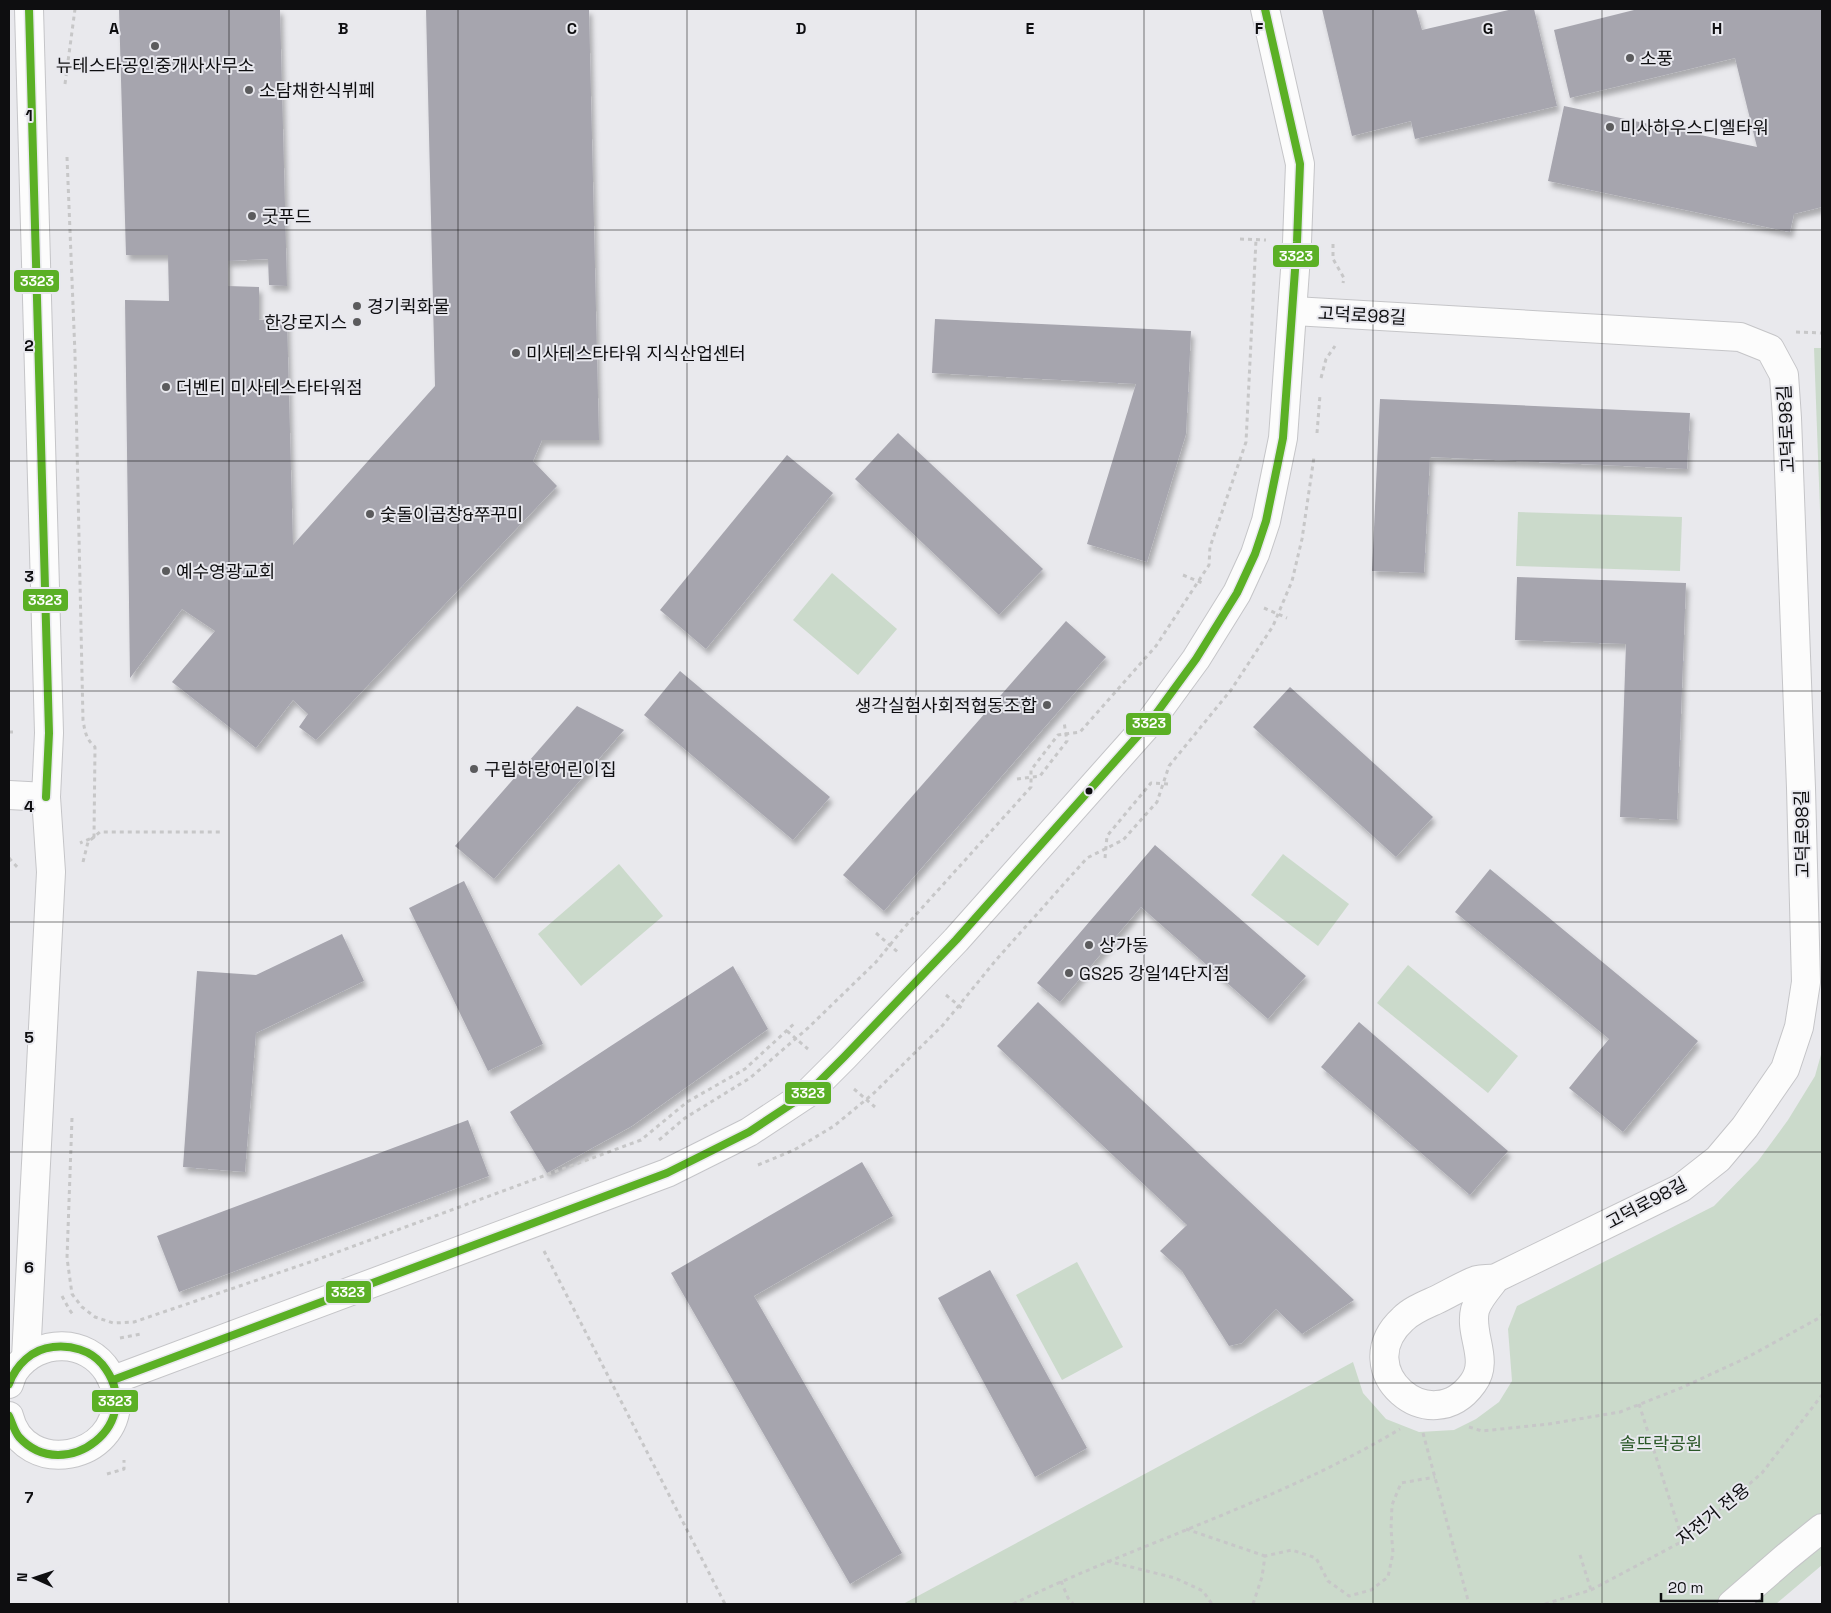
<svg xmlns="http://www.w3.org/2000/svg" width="1831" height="1613" font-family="'Space Grotesk','Noto Sans KR',sans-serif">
<defs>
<filter id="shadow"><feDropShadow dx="3" dy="5.5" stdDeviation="2.5" flood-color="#0004"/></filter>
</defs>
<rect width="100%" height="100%" fill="#e9e9ed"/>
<g fill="#cbdacb">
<polygon points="1814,348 1822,348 1822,565"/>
<polygon points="1518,512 1682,517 1680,571 1516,566"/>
<polygon points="832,573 897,629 858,675 793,620"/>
<polygon points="1283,854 1349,904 1318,946 1251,895"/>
<polygon points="619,864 663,916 581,986 538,934"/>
<polygon points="1408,965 1518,1056 1488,1093 1377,1003"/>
<polygon points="1822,1051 1822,1565 1776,1604 903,1604 1353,1362 1363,1393 1386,1419 1419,1432 1454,1430 1476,1419 1499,1402 1512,1381 1508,1329 1517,1306 1714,1206 1758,1161 1788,1120 1815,1076"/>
<polygon points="1077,1262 1123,1347 1062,1380 1016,1295"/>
</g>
<g fill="#a6a5ae" filter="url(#shadow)">
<polygon points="119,9 280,9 287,286 269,285 268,259 228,261 228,286 259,287 259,320 287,319 293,545 435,386 426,9 589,9 599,440 542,440 533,461 557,486 316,740 299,727 308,714 293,700 256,748 172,682 215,631 182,609 130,678 125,300 169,301 168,255 126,255"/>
<polygon points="1322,9 1416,9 1422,30 1513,9 1534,9 1557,106 1415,139 1411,121 1352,136"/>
<polygon points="1638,9 1822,9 1822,207 1794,214 1790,232 1548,181 1564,106 1757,147 1735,58 1570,98 1554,30"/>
<polygon points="935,319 1191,331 1186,434 1147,562 1087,544 1136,384 932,373"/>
<polygon points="1380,399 1690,413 1687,469 1430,457 1424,573 1372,571"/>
<polygon points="898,433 1043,569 999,615 855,479"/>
<polygon points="787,455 833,493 706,649 660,610"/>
<polygon points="1517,577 1686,583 1677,820 1620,817 1626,644 1515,640"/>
<polygon points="1066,621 1106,657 884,911 843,875"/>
<polygon points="680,671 830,797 793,840 644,715"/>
<polygon points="1290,687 1433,817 1396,857 1253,727"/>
<polygon points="577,706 624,730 494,879 455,846"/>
<polygon points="1155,845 1306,976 1268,1019 1141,907 1060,1002 1037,983"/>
<polygon points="1490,869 1698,1041 1623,1132 1569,1088 1609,1039 1455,912"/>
<polygon points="464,881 543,1044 488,1071 409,908"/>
<polygon points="342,934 364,981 256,1033 245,1172 183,1167 197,971 256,975"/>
<polygon points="733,966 768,1029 632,1126 547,1173 510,1112"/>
<polygon points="1038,1002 1354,1300 1302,1334 1276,1309 1242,1343 1229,1346 1182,1271 1160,1251 1187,1225 997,1046"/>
<polygon points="1359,1022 1508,1151 1470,1195 1321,1067"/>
<polygon points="468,1120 489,1176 179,1292 157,1236"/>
<polygon points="862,1162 893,1216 754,1296 902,1553 850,1584 671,1273"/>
<polygon points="990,1270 1087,1448 1035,1477 938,1298"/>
</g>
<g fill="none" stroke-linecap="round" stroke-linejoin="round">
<defs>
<g id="minor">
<path d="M1294 311 1740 337 1770 349 1784 375 1787 418 1801 788 1806 982 1799 1027 1785 1069 1745 1127 1718 1159 1681 1188 1496 1278C1490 1279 1483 1279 1477 1280 1463 1285 1449 1294 1436 1300 1425 1305 1412 1310 1403 1319 1347 1370 1431 1442 1473 1383 1490 1360 1469 1335 1475 1310 1478 1299 1489 1287 1496 1278"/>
<polyline points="26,1358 51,872 46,797"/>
<polyline points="113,1380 667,1173 749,1132 808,1093 844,1057 956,940 1150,722 1196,659 1237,593 1255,554 1266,521 1283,438 1297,242 1300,164 1265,9"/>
<path d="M9 1384C11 1379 12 1374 15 1370 38 1338 87 1338 108 1372 112 1379 116 1388 116 1397 120 1461 24 1478 9 1416"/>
<polyline points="1732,1604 1785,1558 1822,1528"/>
</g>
<polyline id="tertiary" points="9,795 46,797 49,733 29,9"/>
</defs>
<use href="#minor" stroke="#c5c5c8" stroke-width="30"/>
<use href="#tertiary" stroke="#c5c5c8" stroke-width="30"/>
<g stroke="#c7c7c8" stroke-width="3" stroke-dasharray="4 4" stroke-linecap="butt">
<polyline points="65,84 75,9"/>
<path d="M67 157 75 354 83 720C85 732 86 739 95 747L94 837 80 843"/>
<polyline points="1240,239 1266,240"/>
<polyline points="1333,244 1333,259 1344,278 1343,283"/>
<polyline points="1796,332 1822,333"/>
<polyline points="1321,378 1326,359 1335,346"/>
<polyline points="1317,433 1320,395"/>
<polyline points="1183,575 1205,584"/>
<polyline points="1264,608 1287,618"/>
<polyline points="9,732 17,732"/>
<polyline points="1017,779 1040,776 1067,741 1064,722"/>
<polyline points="9,858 19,869"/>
<polyline points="1105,858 1107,836 1151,783 1170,784"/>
<polyline points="83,862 88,842 100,832 220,832"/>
<polyline points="876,933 900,954"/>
<polyline points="946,995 964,1010"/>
<polyline points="787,1031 808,1049"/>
<polyline points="854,1089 875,1107"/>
<polyline points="72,1118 67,1258 72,1294 82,1307 95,1317 113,1323 134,1322 316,1260 641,1140 687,1102 745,1069 796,1022"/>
<polyline points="659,1140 685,1118 750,1078 808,1028 876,962 903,929 1031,787 1031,770 1058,735 1080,732 1156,646 1209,565 1210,547 1246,442 1256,240"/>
<polyline points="758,1165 794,1150 834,1126 874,1093 943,1025 996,960 1087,858 1123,840 1157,802 1169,766 1231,690 1273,626 1292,581 1302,539 1314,457"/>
<polyline points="544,1251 725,1604"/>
<polyline points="62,1296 69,1309 74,1316"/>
<polyline points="120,1338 141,1334"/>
<polyline points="1639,1404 1683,1541"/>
<polyline points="1469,1427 1482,1431 1549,1424 1620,1412 1681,1388 1746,1358 1819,1318 1822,1314"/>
<polyline points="1423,1433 1469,1604"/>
<polyline points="107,1474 124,1469 124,1460"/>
<polyline points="1186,1529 1265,1556"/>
<polyline points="1580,1555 1591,1590"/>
<polyline points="1107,1561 1175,1578 1203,1591 1212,1604"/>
<polyline points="1061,1581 1068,1598 1073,1604"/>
<path d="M1013 1604C1139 1543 1280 1501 1400 1429"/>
<polyline points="1253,1604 1262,1577 1265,1556 1292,1550 1316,1558 1328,1581 1349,1596 1371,1590 1388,1577 1393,1553 1391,1529 1392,1505 1401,1483 1435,1477"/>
<polyline points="1545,1604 1591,1590 1683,1541 1762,1473 1822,1395"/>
</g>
<use href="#minor" stroke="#fcfcfc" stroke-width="28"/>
<use href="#tertiary" stroke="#fcfcfc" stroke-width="28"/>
<defs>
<g id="bus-1">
<polyline points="29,9 49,733 46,797"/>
<polyline points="113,1380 667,1173 749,1132 808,1093 844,1057 956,940 1150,722 1196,659 1237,593 1255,554 1266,521 1283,438 1297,242 1300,164 1265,9"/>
<path d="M9 1384C16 1365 32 1349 53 1347 71 1345 90 1350 102 1364 150 1423 64 1487 19 1437 14 1431 12 1422 9 1416"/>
</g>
</defs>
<use href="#bus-1" stroke="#e8e8ee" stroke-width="11"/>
<use href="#bus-1" stroke="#5bb025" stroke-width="8"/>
</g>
<path fill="none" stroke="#0e0e10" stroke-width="1" stroke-opacity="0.55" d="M229 9V1604M458 9V1604M687 9V1604M916 9V1604M1144 9V1604M1373 9V1604M1602 9V1604M9 230H1822M9 461H1822M9 691H1822M9 922H1822M9 1152H1822M9 1383H1822"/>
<g fill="#5b5b5d" stroke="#e8e8ee" stroke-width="2">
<circle cx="155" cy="46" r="5"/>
<circle cx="1630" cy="58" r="5"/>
<circle cx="249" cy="90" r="5"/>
<circle cx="1610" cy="127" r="5"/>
<circle cx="252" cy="216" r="5"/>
<circle cx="357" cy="306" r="5"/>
<circle cx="357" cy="322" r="5"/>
<circle cx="516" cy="353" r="5"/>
<circle cx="166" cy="387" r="5"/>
<circle cx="370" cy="514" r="5"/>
<circle cx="166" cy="571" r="5"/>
<circle cx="1047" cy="705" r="5"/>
<circle cx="474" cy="769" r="5"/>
<circle cx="1089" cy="945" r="5"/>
<circle cx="1069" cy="973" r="5"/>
</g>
<circle fill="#0e0e10" stroke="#e8e8ee" stroke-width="2" cx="1089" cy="791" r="4.5"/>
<g text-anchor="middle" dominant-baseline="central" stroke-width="4" stroke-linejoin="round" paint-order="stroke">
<g font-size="18" fill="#0e0e10" stroke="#e8e8ee" text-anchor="start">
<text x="1640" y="58">소풍</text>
<text x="155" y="65" text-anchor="middle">뉴테스타공인중개사사무소</text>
<text x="259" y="90">소담채한식뷔페</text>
<text x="1620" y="127">미사하우스디엘타워</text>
<text x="262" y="216">굿푸드</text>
<text x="367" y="306">경기퀵화물</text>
<text x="347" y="322" text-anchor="end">한강로지스</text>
<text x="526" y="353">미사테스타타워 지식산업센터</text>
<text x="176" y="387">더벤티 미사테스타타워점</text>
<text x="380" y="514">숯돌이곱창&amp;쭈꾸미</text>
<text x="176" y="571">예수영광교회</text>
<text x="1037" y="705" text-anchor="end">생각실험사회적협동조합</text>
<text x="484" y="769">구립하랑어린이집</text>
<text x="1099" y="945">상가동</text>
<text x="1079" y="973">GS25 강일14단지점</text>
</g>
<g font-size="18" fill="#0e0e10" stroke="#e8e8ee">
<text transform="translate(1362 315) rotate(3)">고덕로98길</text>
<text transform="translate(1786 429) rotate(-93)">고덕로98길</text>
<text transform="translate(1802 834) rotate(-91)">고덕로98길</text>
<text transform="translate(1646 1203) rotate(-28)">고덕로98길</text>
<text transform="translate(1713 1514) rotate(-39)">자전거 전용</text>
</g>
<g font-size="18" fill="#2a5727" stroke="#e8e8ee">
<text x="1661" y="1443">솔뜨락공원</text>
</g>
</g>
<g font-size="16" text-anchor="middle" font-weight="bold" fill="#0e0e10" stroke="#e8e8ee" stroke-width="4" stroke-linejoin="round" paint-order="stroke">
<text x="114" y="34">A</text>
<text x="343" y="34">B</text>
<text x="572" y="34">C</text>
<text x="801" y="34">D</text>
<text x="1030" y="34">E</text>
<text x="1259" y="34">F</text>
<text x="1488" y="34">G</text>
<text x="1717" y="34">H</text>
<text x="29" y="121">1</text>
<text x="29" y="351">2</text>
<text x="29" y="582">3</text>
<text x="29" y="812">4</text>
<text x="29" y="1043">5</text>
<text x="29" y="1273">6</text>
<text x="29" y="1503">7</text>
</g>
<g stroke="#e8e8ee" stroke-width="2">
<rect x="1272" y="244" width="48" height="24" rx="5" fill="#5bb025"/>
<rect x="13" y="269" width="47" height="24" rx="5" fill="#5bb025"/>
<rect x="22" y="588" width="47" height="24" rx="5" fill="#5bb025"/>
<rect x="1125" y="712" width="47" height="24" rx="5" fill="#5bb025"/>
<rect x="784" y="1081" width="48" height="24" rx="5" fill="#5bb025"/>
<rect x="325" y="1280" width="47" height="24" rx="5" fill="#5bb025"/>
<rect x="91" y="1389" width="48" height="24" rx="5" fill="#5bb025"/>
</g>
<g font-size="14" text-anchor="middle" font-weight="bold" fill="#fff">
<text x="1296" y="261">3323</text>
<text x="37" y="286">3323</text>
<text x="45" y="605">3323</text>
<text x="1149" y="728">3323</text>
<text x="808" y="1098">3323</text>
<text x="348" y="1297">3323</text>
<text x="115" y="1406">3323</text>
</g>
<rect width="1831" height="1613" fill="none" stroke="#0e0e10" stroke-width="20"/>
<g transform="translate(35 1578) rotate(273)" stroke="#e8e8ee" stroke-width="4" paint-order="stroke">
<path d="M0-4L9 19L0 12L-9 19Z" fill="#0e0e10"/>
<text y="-8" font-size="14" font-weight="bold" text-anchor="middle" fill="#0e0e10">N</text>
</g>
<path d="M1661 1593v8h101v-8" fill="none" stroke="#0e0e10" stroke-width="2.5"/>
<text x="1668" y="1593" font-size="15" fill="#0e0e10" stroke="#e8e8ee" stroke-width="4" paint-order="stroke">20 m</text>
</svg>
